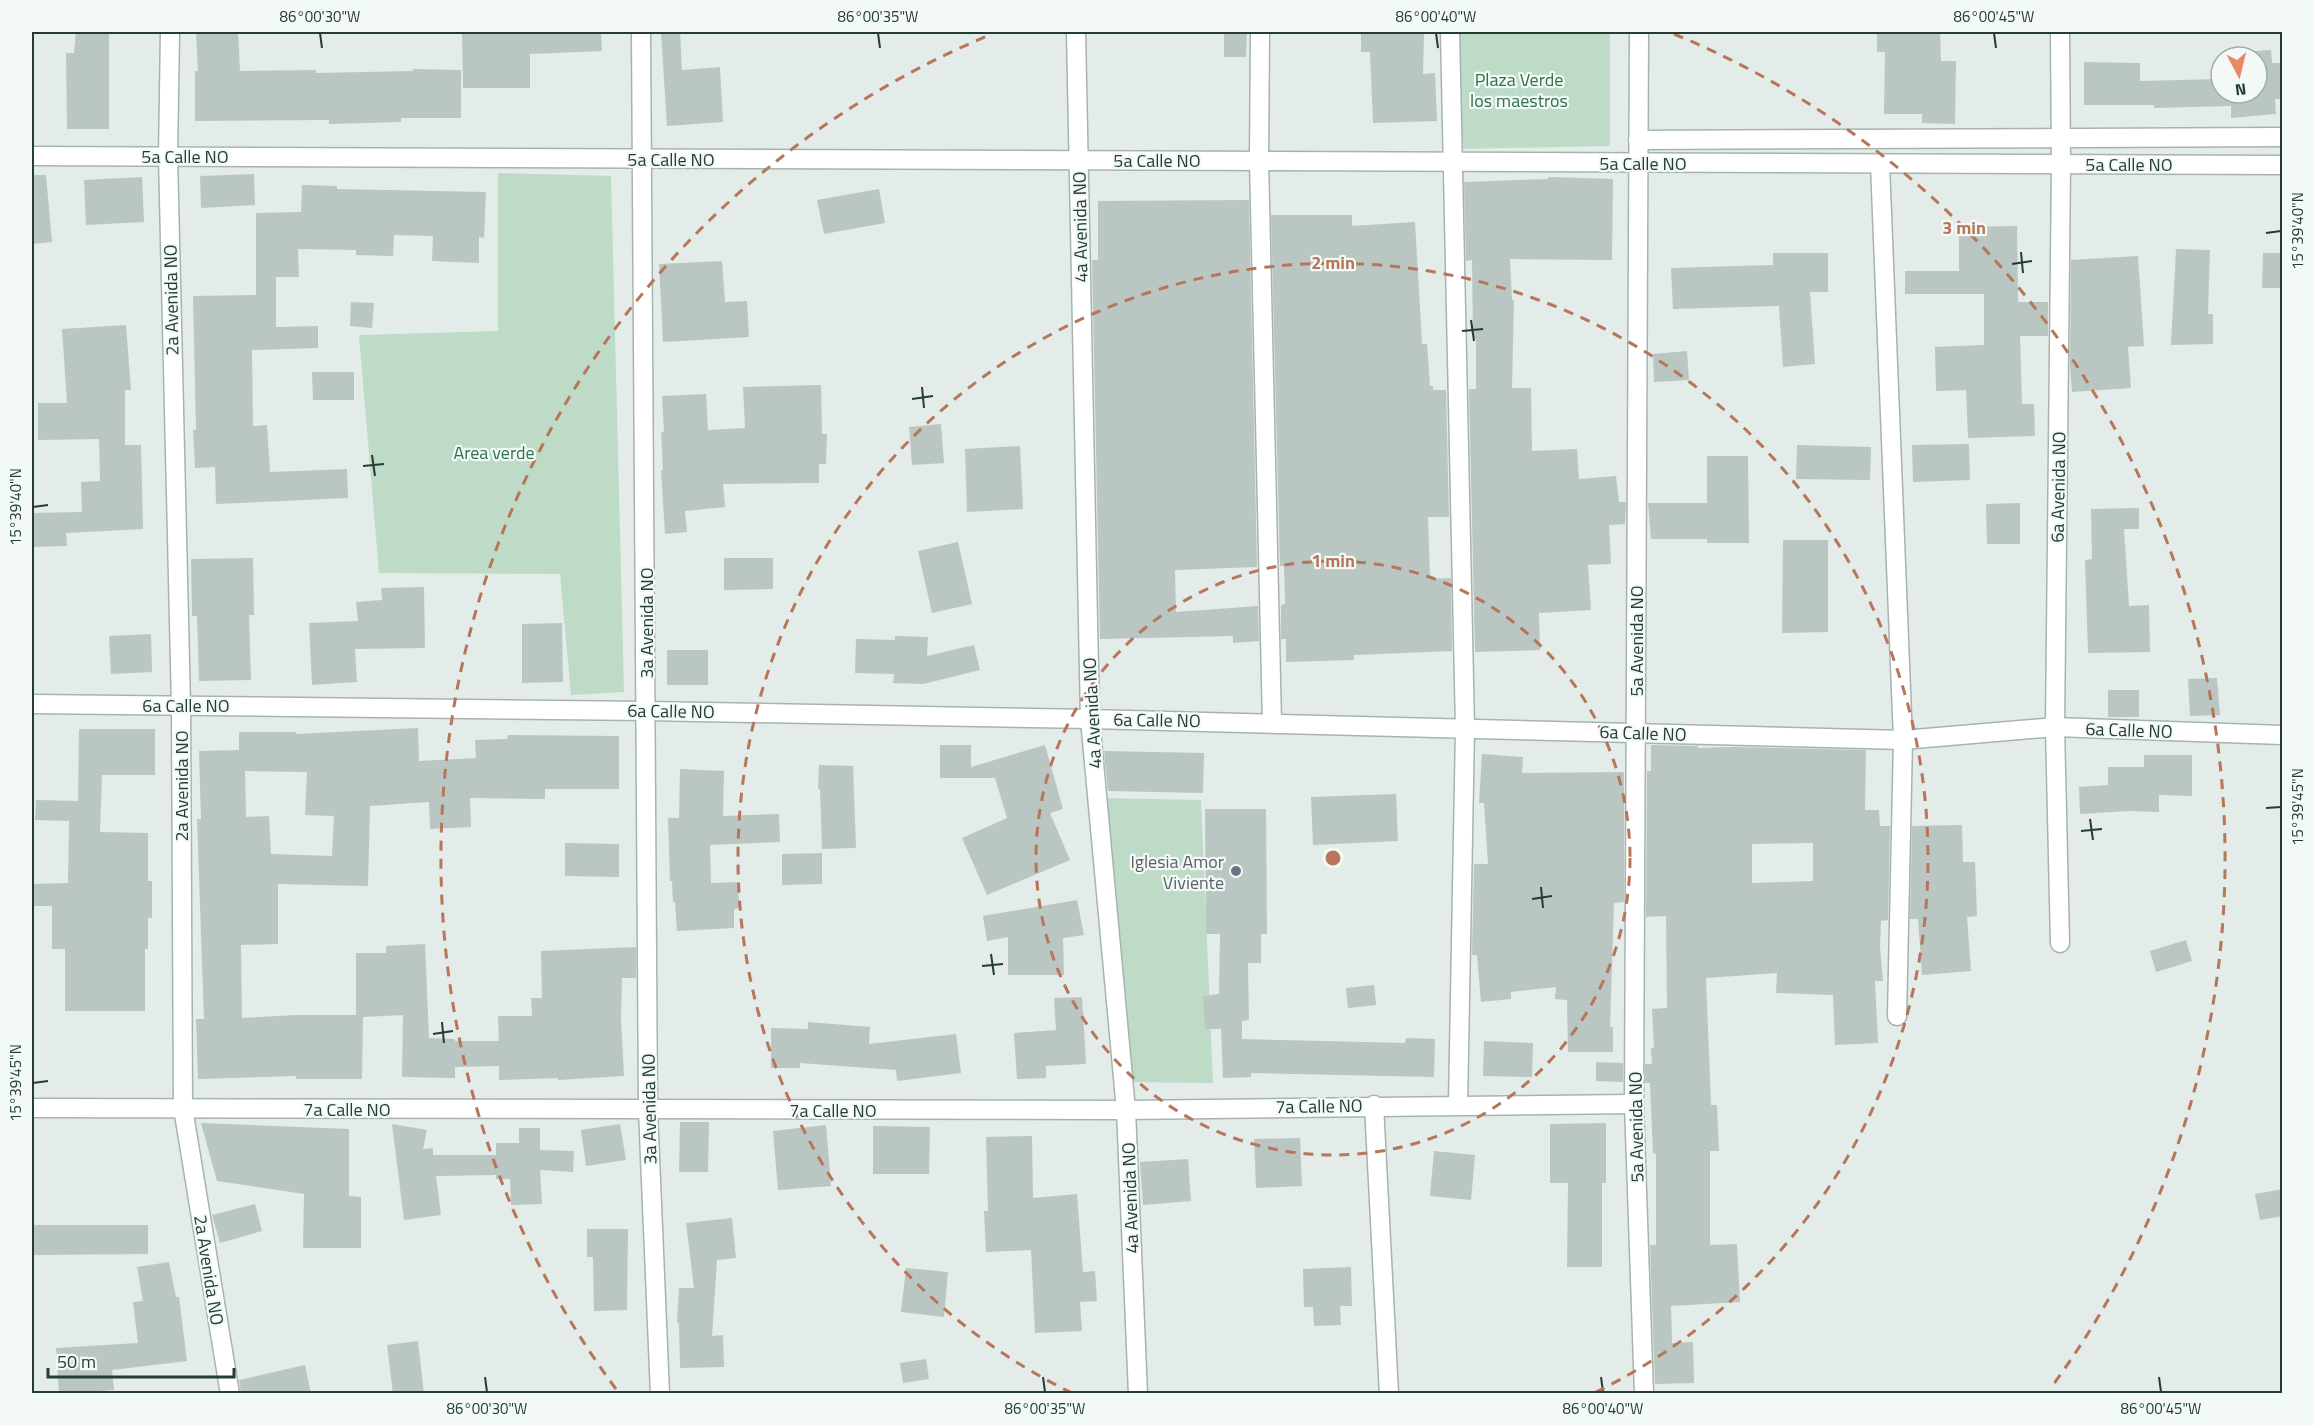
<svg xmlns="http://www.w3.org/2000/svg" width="2314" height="1425" font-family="'Titillium Web',sans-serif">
<rect width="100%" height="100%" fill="#e3ece8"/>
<g fill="#bedbc7">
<polygon points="1455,32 1610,32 1610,146 1452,149"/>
<polygon points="498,173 611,176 624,692 571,695 560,574 379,573 359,335 498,331"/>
<polygon points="1101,798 1201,800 1213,1083 1121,1082"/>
</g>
<g fill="#b9c6c1" fill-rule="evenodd">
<polygon points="76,32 109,32 109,129 67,129 66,53 74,53"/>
<polygon points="196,32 238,32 240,71 316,70 316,73 413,71 413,69 461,70 461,118 401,118 401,122 329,124 329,120 195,121 195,71 198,71"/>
<polygon points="462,32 601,32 602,51 530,54 530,88 463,88"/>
<polygon points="661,32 680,32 682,70 720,67 723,122 667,126"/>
<polygon points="1224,32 1247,32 1246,57 1224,57"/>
<polygon points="1361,32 1424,32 1423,74 1435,73 1437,121 1373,123 1370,52 1361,52"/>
<polygon points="1877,32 1940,32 1941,61 1956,61 1955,124 1922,123 1922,114 1884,114 1885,52 1877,52"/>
<polygon points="2271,50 2272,63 2283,63 2283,99 2275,99 2276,114 2231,118 2231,106 2154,108 2154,105 2084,105 2084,62 2140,63 2140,81 2221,79 2221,93 2257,93 2257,57 2227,57 2227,53"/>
<polygon points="254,174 255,205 201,208 200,176"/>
<polygon points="32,175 46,175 52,242 32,244"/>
<polygon points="142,177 144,222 86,225 84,180"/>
<polygon points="1548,177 1613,179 1612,260 1510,259 1512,300 1514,300 1512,388 1531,388 1532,451 1577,449 1579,479 1616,476 1619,502 1626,502 1625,524 1609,525 1611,564 1588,565 1591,610 1539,613 1540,650 1475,652 1469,389 1476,389 1476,339 1473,339 1472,260 1466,261 1464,182 1548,179"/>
<polygon points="302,185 337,186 337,189 486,192 484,238 479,237 479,263 432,261 433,236 394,235 393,256 356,255 356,250 298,249 299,277 276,277 276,327 318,326 318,348 252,350 253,426 267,425 270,472 347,469 348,498 216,504 215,467 195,468 193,430 196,430 193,296 256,295 256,213 301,212"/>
<polygon points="879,189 885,223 824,234 817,200"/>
<polygon points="1249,200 1257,567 1175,570 1176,612 1258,606 1259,641 1233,643 1233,636 1100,639 1092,260 1098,260 1098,201"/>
<polygon points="1271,215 1352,215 1352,226 1415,222 1422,344 1427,344 1430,386 1433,386 1433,390 1446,390 1449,517 1428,517 1430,579 1451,578 1452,651 1354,655 1354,660 1286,662 1286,639 1281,639 1281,605 1285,604 1284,566 1280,566"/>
<polygon points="2017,226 2018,302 2048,302 2048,336 2020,336 2022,404 2034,404 2035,436 1968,438 1966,390 1936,391 1935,347 1984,345 1984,294 1905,294 1905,271 1959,271 1959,227"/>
<polygon points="2176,249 2210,250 2208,314 2213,314 2213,344 2171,345"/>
<polygon points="1773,253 1828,253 1828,292 1810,292 1815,364 1783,367 1779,306 1673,309 1671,268 1773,265"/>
<polygon points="2263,253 2283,253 2283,288 2262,288"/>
<polygon points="2138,256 2144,346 2128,347 2131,388 2072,392 2070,365 2071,260"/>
<polygon points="722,261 725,302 747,301 749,337 663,342 659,264"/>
<polygon points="351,302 374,303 372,328 350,326"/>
<polygon points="126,325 131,390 125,390 125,445 141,445 143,529 66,533 67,546 32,547 32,513 82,512 81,482 100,481 99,439 38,440 38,403 67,403 62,329"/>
<polygon points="1687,351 1689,380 1654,382 1653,354"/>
<polygon points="312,372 354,372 354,400 313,400"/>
<polygon points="821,385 822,434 827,434 826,464 819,464 819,483 723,484 725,507 685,511 687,532 665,534 661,470 663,470 661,432 664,432 662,396 706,394 708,430 745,428 743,387"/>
<polygon points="941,424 944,463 912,465 909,427"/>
<polygon points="1969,444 1970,480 1913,482 1912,445"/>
<polygon points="1797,445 1871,447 1870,480 1796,479"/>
<polygon points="1020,446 1023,509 967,512 965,449"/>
<polygon points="1707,456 1748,456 1749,543 1707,543 1707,539 1651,539 1648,503 1707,503"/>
<polygon points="2020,503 2020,544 1987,544 1986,504"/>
<polygon points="2139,508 2139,529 2124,529 2129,606 2149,605 2150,652 2088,653 2085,560 2092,559 2091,509"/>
<polygon points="1783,540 1828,540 1828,632 1782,633"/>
<polygon points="958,542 972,604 932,613 918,551"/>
<polygon points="253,558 254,615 249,615 251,680 199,681 197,616 192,616 191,559"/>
<polygon points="724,558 773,558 773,589 724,590"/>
<polygon points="424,587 425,648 355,649 357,682 312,685 309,623 358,621 356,602 382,600 381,588"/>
<polygon points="562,623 563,682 522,683 522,624"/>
<polygon points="151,634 152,672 111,674 109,636"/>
<polygon points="895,636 928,637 927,656 974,645 980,670 923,684 893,683 894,674 855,673 856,639 895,640"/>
<rect x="667" y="650" width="41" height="35"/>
<polygon points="2217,678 2220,715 2190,716 2188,679"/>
<rect x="2108" y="690" width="31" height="27"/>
<path d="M418 728 419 761 476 758 475 740 507 739 508 735 619 736V789H545V799L470 798 471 827 430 829 429 802 370 806 368 886 278 884V944L241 945 242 1018 296 1015H356V953H386V946L425 944 429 1038 455 1039V1041H499L498 1016H532L531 998H542L541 951 636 947V978H622L621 1019 624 1076 558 1080V1078L499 1080V1066L455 1067V1078L402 1077 403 1015 363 1017 362 1079H296V1076L198 1079 196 1019H204L197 819H201L199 751 239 750V732H296V734ZM245 771 307 772 305 815 334 816 332 856 271 854 269 816 246 817Z"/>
<polygon points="79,729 155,729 155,775 102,775 100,832 148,833 148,881 152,881 152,918 148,918 148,949 145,949 145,1011 65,1011 65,949 52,949 52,906 33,906 33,884 68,883 69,821 35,820 36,800 78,801"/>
<polygon points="940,745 971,745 971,767 1045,745 1063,809 1050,813 1070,860 987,895 962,838 1007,818 995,778 940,778"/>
<path d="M1651 745 1698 746V748L1733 747 1866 750 1865 810H1879L1880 826H1890L1888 920 1881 921 1880 947 1883 981H1875L1878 1043 1835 1045 1833 995 1776 993 1777 973 1706 978 1711 1105H1717L1719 1151H1710V1245L1737 1244 1740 1302 1671 1306 1672 1343 1693 1342 1694 1383 1655 1384 1650 1245H1656V1153L1653 1154 1650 1083H1645V1064H1652L1651 1048H1654L1652 1009 1667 1008 1666 916 1646 917 1647 771H1651ZM1813 843V881L1752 883V844Z"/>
<polygon points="1104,751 1204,753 1203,793 1108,791"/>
<polygon points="1482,754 1523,757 1522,773 1624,772 1624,902 1614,903 1610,1027 1613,1027 1613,1052 1568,1052 1567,1000 1555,999 1556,987 1511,992 1511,999 1481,1002 1477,955 1472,955 1474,864 1488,864 1484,803 1479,803"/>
<polygon points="2144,755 2192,755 2192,796 2159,795 2159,812 2128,811 2080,814 2079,787 2108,785 2108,767 2144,767"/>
<polygon points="819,765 853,766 856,848 822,849 820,789 818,789"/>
<polygon points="680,769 724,771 723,816 779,814 780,842 710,845 711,883 738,882 739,908 734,909 734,928 677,931 675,902 673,902 672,881 670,881 668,818 679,818"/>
<polygon points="1396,794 1398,841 1313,845 1311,797"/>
<polygon points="1205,809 1266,809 1267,934 1261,934 1261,963 1248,963 1249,1020 1242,1021 1242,1039 1405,1043 1406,1038 1435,1039 1434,1077 1251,1073 1251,1077 1223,1078 1221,1029 1205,1029 1203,996 1219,994 1220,934 1206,934"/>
<polygon points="1962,825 1963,862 1975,862 1977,916 1967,917 1971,971 1922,975 1918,919 1910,919 1912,826"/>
<polygon points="565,843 619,844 619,877 565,876"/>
<polygon points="822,853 822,884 782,885 782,854"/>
<polygon points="1077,900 1084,935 1063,938 1064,975 1008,975 1008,937 987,941 983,916"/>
<polygon points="2186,940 2192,961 2156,972 2150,951"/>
<polygon points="1374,985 1376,1005 1348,1008 1346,988"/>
<polygon points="1082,997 1086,1064 1046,1066 1046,1078 1017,1079 1014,1033 1056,1030 1054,998"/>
<polygon points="808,1022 870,1027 869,1044 956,1034 961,1073 897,1081 896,1070 800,1063 800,1068 771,1068 771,1028 808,1029"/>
<polygon points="1484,1041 1533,1043 1532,1077 1483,1076"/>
<polygon points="1596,1062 1623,1063 1623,1082 1596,1081"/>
<polygon points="680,1122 709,1122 708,1172 679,1172"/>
<polygon points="201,1123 349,1129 349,1196 361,1197 361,1248 303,1248 304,1194 217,1181"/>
<polygon points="1606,1123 1606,1183 1602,1183 1602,1267 1567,1267 1568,1183 1550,1183 1550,1124"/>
<polygon points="392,1124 427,1130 423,1149 433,1148 433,1155 496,1155 496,1143 519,1143 519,1128 540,1128 540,1150 574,1151 573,1172 540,1170 542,1204 511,1205 510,1179 496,1179 496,1175 436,1176 441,1215 404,1220"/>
<polygon points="620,1124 626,1160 586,1166 581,1130"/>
<polygon points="826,1125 831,1186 778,1190 773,1131"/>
<polygon points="873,1126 930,1127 929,1174 873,1174"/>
<polygon points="1032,1136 1033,1198 1077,1194 1083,1272 1095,1271 1097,1301 1080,1302 1082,1331 1035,1333 1031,1250 986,1252 984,1211 988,1211 986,1137"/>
<polygon points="1300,1138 1302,1186 1256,1188 1254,1139"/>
<polygon points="1434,1151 1475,1155 1471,1200 1430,1196"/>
<polygon points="1188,1159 1191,1201 1143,1205 1140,1162"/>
<polygon points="2283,1189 2283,1216 2260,1220 2255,1194"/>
<polygon points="255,1204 262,1231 220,1243 212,1215"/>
<polygon points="732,1218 736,1258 717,1260 712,1336 723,1335 724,1367 680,1368 679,1323 677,1323 679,1288 694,1288 686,1223"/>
<polygon points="32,1225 148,1225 148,1254 32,1255"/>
<polygon points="587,1229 628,1229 627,1310 594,1311 593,1257 587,1257"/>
<polygon points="169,1262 176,1297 179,1297 187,1361 112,1370 114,1390 59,1394 56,1348 138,1343 133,1302 143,1301 137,1267"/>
<polygon points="1351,1267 1352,1306 1340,1306 1341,1325 1314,1326 1313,1307 1304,1307 1303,1269"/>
<polygon points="906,1268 948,1272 944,1317 901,1312"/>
<polygon points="418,1341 424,1394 393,1394 387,1345"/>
<polygon points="926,1359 929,1379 903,1383 900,1363"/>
<polygon points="305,1365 311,1394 241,1394 239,1380"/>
</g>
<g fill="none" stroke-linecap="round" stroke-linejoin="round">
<defs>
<g id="minor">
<polyline points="170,32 168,156 181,705 183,1108 230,1394"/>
<polyline points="641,32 648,1110 660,1394"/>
<polyline points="1076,32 1090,719 1126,1110 1138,1394"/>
<polyline points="1260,32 1259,161 1272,723"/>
<polyline points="1450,32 1465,728 1458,1105"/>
<polyline points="1639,32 1634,1104 1644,1394"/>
<polyline points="2060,32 2061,164 2055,727 2060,943"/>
<polyline points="1638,140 2282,137"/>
<polyline points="32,156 2282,165"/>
<polyline points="1880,164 1903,740 1897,1016"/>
<polyline points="32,704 646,711 1090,719 1903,740 2055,727 2282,735"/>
<polyline points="1374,1105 1389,1394"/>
<polyline points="32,1108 1126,1110 1634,1104"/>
</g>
</defs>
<use href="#minor" stroke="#a6b4af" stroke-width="21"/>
<use href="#minor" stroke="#fff" stroke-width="18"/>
</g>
<path fill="none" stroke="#243c36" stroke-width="2" d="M320 33 322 48M878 33 880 48M1436 33 1438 48M1994 33 1996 48M2266 233 2281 231M2021 252 2023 273M2012 264 2032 261M1471 320 1474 341M1462 331 1483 329M922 387 924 408M912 399 933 396M372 455 375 476M363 466 384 464M33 507 48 505M2266 808 2281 807M2090 819 2093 840M2081 831 2102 829M1541 887 1543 908M1532 899 1552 896M991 954 994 975M982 966 1003 964M442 1022 444 1043M433 1034 453 1031M33 1083 48 1081M485 1377 487 1392M1043 1377 1045 1392M1601 1377 1603 1392M2159 1377 2161 1392"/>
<g fill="none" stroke="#b77659" stroke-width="3" stroke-dasharray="10 8">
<circle cx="1333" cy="858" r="297"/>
<path d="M1072 1393A595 595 0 1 1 1594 1393"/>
<path d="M616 1389A892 892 0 0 1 992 34M1674 34A892 892 0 0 1 2050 1389"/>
</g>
<circle fill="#6b7280" stroke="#f3f9f6" stroke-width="2" cx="1236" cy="871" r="6"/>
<g text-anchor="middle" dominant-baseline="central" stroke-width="4.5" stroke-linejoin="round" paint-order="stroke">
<g font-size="18" fill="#31704c" stroke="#f3f9f6">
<text x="1519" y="79">Plaza Verde<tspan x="1519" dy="21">los maestros</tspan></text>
<text x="494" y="452">Area verde</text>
</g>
<g font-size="18" fill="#243c36" stroke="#f3f9f6">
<text x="185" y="156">5a Calle NO</text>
<text x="671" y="159">5a Calle NO</text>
<text x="1157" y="160">5a Calle NO</text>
<text x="1643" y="163">5a Calle NO</text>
<text x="2129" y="164">5a Calle NO</text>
<text transform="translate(1080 227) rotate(-91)">4a Avenida NO</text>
<text transform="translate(171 300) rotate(-91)">2a Avenida NO</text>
<text transform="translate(2058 487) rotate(-89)">6a Avenida NO</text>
<text transform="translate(646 623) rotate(-90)">3a Avenida NO</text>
<text transform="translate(1636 641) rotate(-90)">5a Avenida NO</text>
<text x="186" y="705">6a Calle NO</text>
<text transform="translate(671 711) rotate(1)">6a Calle NO</text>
<text transform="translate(1092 713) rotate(-93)">4a Avenida NO</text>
<text transform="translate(1157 720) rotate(1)">6a Calle NO</text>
<text transform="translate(2129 730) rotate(2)">6a Calle NO</text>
<text transform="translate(1643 733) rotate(2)">6a Calle NO</text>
<text transform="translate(181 786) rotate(-90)">2a Avenida NO</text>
<text transform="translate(1319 1106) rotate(-1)">7a Calle NO</text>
<text x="347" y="1109">7a Calle NO</text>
<text transform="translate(649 1109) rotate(-91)">3a Avenida NO</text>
<text x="833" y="1110">7a Calle NO</text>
<text transform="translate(1636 1127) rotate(-91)">5a Avenida NO</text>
<text transform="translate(1130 1198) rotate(-92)">4a Avenida NO</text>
<text transform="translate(209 1270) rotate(81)">2a Avenida NO</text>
</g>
<g font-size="18" fill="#5b616d" stroke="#f3f9f6" text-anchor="end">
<text x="1224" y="861">Iglesia Amor<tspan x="1224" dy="21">Viviente</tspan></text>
</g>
</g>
<circle cx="1333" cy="858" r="9" fill="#b77659" stroke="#f3f9f6" stroke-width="3"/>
<g font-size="18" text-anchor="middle" font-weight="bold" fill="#b77659" stroke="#f3f9f6" stroke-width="4.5" stroke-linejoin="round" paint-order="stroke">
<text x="1964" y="234">3 min</text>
<text x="1333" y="269">2 min</text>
<text x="1333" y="567">1 min</text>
</g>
<rect width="2314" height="1425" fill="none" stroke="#f3f9f6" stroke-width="66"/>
<g transform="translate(2239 75) rotate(173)"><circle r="28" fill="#f3f9f6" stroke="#a0ada9" stroke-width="1.5"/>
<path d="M0-4.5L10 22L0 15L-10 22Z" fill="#e88a65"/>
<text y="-9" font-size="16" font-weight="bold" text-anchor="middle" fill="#243c36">N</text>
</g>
<path d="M48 1368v9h186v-9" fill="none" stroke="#243c36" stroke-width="3"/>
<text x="57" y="1368" font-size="18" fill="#243c36" stroke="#f3f9f6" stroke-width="4.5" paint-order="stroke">50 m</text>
<rect x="33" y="33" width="2248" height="1359" fill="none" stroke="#243c36" stroke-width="2"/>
<g font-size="15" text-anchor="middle" fill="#243c36">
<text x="320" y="22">86°00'30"W</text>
<text x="878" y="22">86°00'35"W</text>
<text x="1436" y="22">86°00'40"W</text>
<text x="1994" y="22">86°00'45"W</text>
<text transform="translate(2298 231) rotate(-90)" y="5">15°39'40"N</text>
<text transform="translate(16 507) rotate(-90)" y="5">15°39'40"N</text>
<text transform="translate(2298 807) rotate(-90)" y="5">15°39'45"N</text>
<text transform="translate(16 1083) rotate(-90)" y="5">15°39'45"N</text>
<text x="487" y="1414">86°00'30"W</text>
<text x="1045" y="1414">86°00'35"W</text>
<text x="1603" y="1414">86°00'40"W</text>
<text x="2161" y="1414">86°00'45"W</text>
</g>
</svg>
